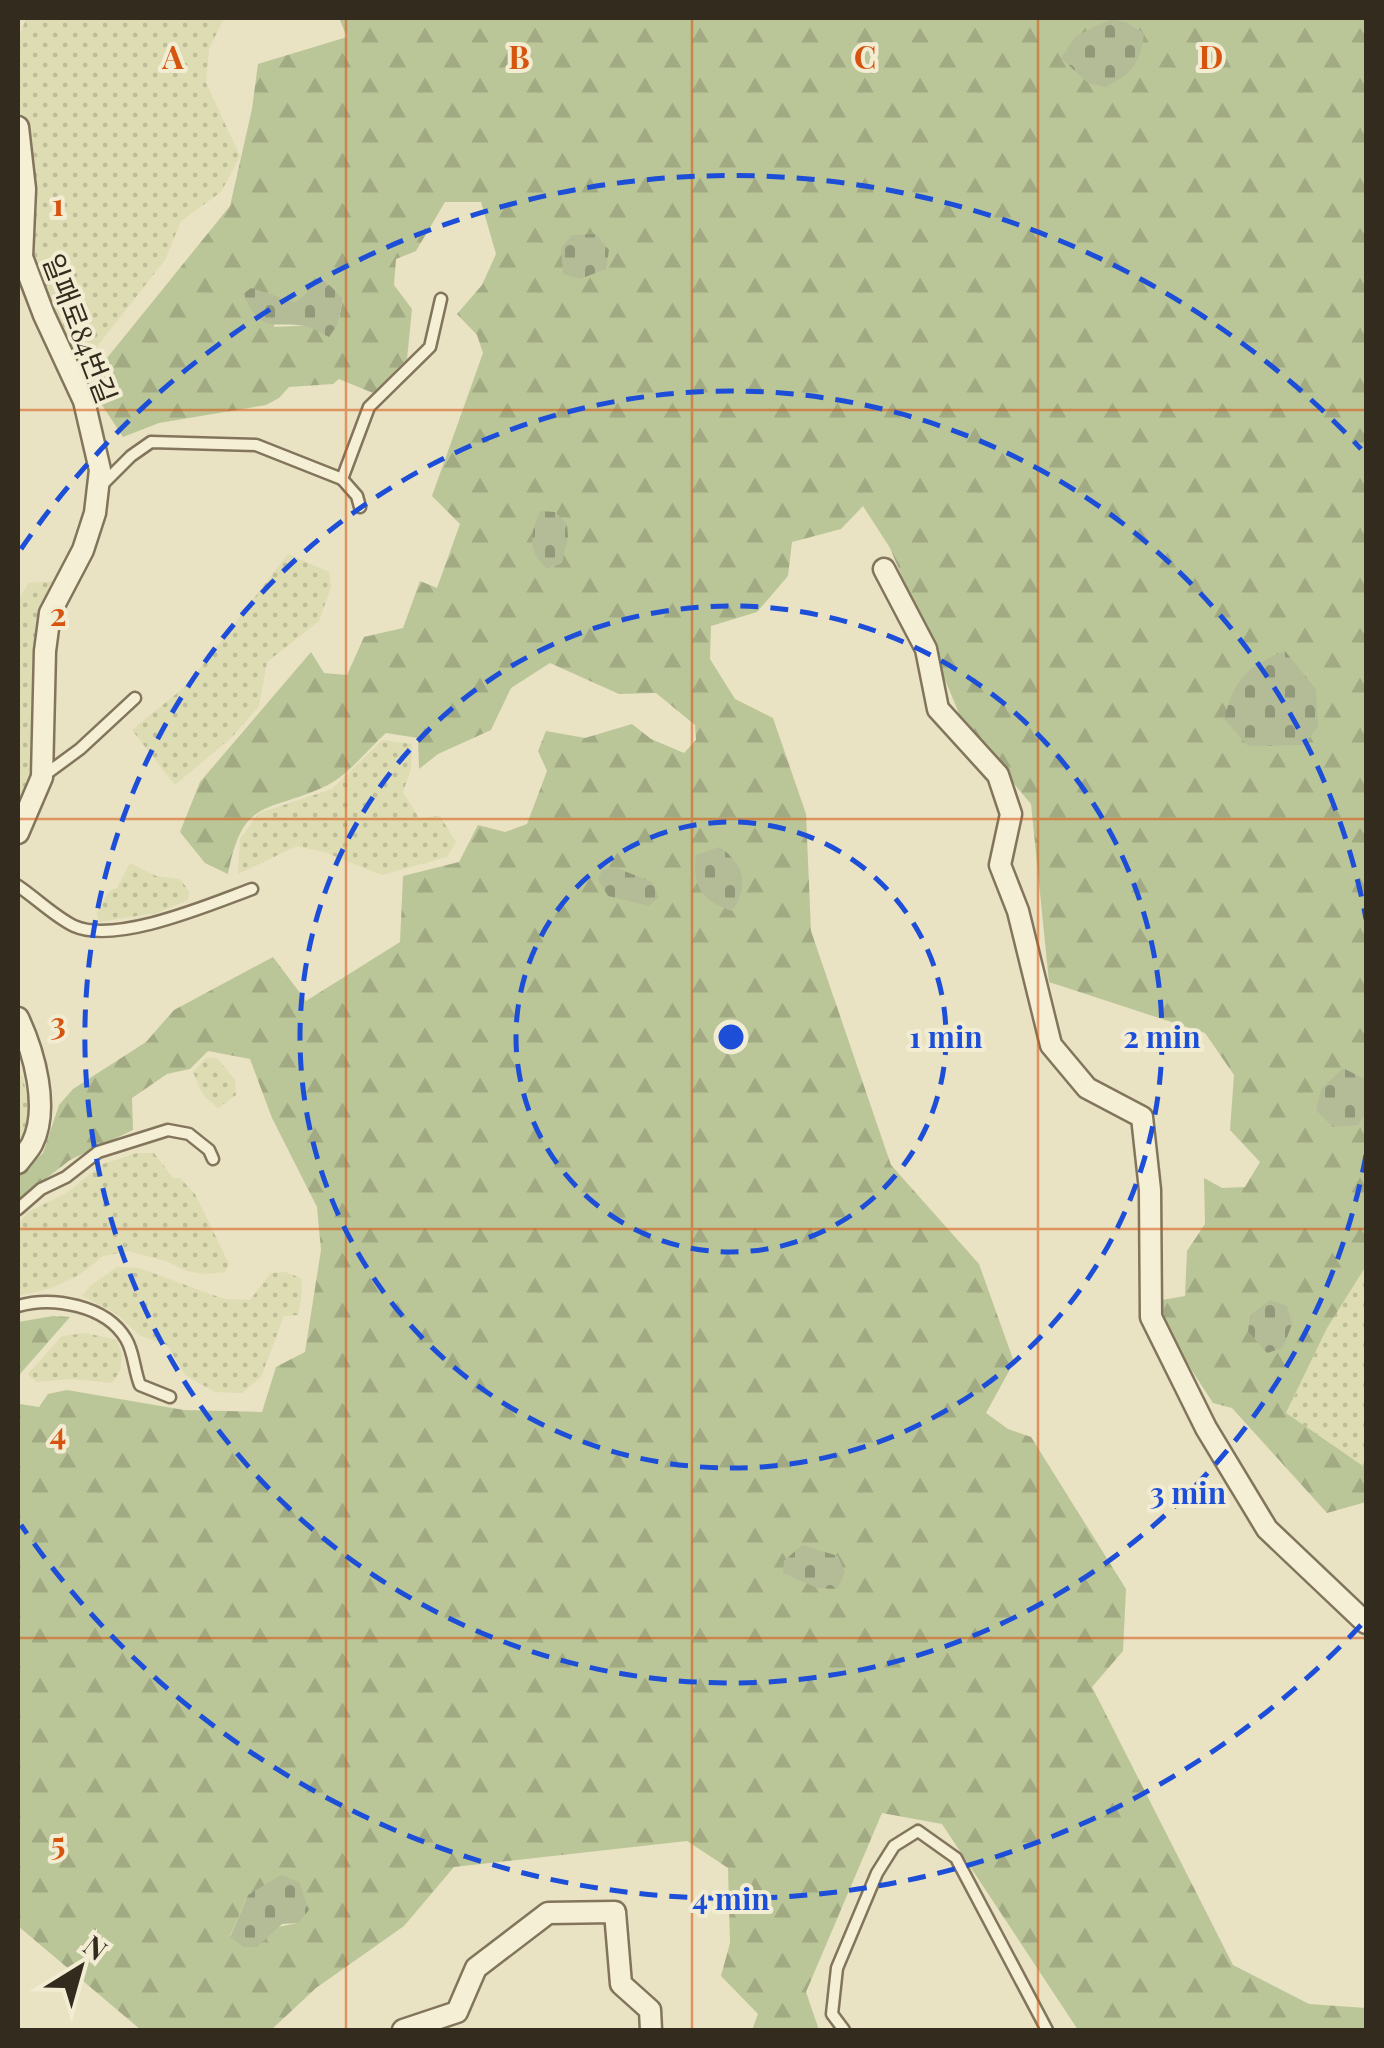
<svg xmlns="http://www.w3.org/2000/svg" width="1384" height="2048" font-family="'Playfair Display','Noto Sans KR',serif">
<defs>
<pattern id="farmland-dots" width="8" height="8" patternUnits="userSpaceOnUse" patternTransform="scale(2.5)"><rect width="8" height="8" fill="#dedcb2"/><path d="M2 2h.1M6 6h.1" fill="none" stroke="#bfbd99" stroke-width="1.8" stroke-linecap="round"/></pattern>
<pattern id="forest-firs" width="22" height="20" patternUnits="userSpaceOnUse" patternTransform="scale(2.5)"><rect width="22" height="20" fill="#bbc698"/><path d="M5 1l3.5 6h-7zM16 11l3.5 6h-7z" fill="#a1aa83"/></pattern>
<pattern id="cemetery-stones" width="16" height="16" patternUnits="userSpaceOnUse" patternTransform="scale(2.5)"><rect width="16" height="16" fill="#b3bc97"/><path d="M2 7V4a2 2 0 0 1 4 0v3zM10 15v-3a2 2 0 0 1 4 0v3z" fill="#92997b"/></pattern>
</defs>
<rect width="100%" height="100%" fill="#e9e2c3"/>
<g fill="url(#farmland-dots)">
<polygon points="26,18 224,18 209,49 206,83 240,156 221,192 181,221 165,260 81,367 50,307 28,250 32,184 19,109 19,38"/>
<polygon points="288,554 329,572 331,587 319,621 267,662 259,706 232,737 175,785 132,730 187,685"/>
<polygon points="57,581 35,779 18,818 18,600 29,583"/>
<polygon points="382,740 412,744 411,769 403,792 419,818 440,816 456,842 447,857 382,875 324,852 297,846 238,874 240,839 259,813 332,789"/>
<polygon points="130,863 156,876 180,879 189,891 188,900 156,913 99,922 97,913 109,891 117,888"/>
<polygon points="206,1058 217,1058 235,1080 236,1095 218,1108 203,1095 193,1072"/>
<polygon points="18,1075 22,1075 31,1110 24,1142 18,1148"/>
<polygon points="137,1153 154,1153 173,1178 180,1178 195,1194 229,1264 225,1272 205,1274 187,1271 166,1261 128,1251 103,1256 81,1274 52,1288 18,1296 18,1225 28,1212 65,1194 103,1164"/>
<polygon points="1366,1266 1366,1468 1286,1414 1327,1327"/>
<polygon points="117,1267 139,1268 224,1299 250,1300 271,1273 285,1272 301,1278 302,1293 298,1315 284,1316 261,1377 242,1393 215,1392 185,1375 167,1345 139,1335 117,1314 82,1296 90,1286"/>
<polygon points="86,1333 117,1340 122,1355 120,1371 112,1383 72,1379 36,1382 28,1374 62,1336"/>
</g>
<path fill="url(#forest-firs)" fill-rule="evenodd" d="M339 18H1366V1081L1342 1068 1359 1125 1366 1114V1266L1327 1328 1286 1413 1366 1468V1502L1327 1513 1232 1408 1213 1403 1165 1329 1162 1300 1185 1296 1187 1251 1205 1224 1204 1178 1222 1188 1245 1187 1260 1162 1230 1130 1234 1075 1205 1033 1049 982 1031 804 963 723 890 548 863 506 841 529 792 542 788 576 757 612 711 626 710 659 735 699 773 718 806 814 811 931 891 1165 979 1264 1014 1362 986 1413 1008 1429 1031 1437 1126 1589 1123 1651 1092 1687 1233 1965 1309 2004 1366 2008V2030H1078L942 1824 882 1813 806 1992 819 2030H752L758 2014 721 1976 730 1943 728 1868 687 1841 454 1867 404 1926 316 1988 271 2030H141L18 1926V1322L53 1316 70 1317 20 1374V1404L39 1407 48 1394 67 1390 184 1410 262 1412 276 1367 305 1352 321 1250 317 1207 272 1118 250 1059 208 1051 190 1069 167 1074 132 1098 133 1130 70 1160 18 1200V1176L43 1153 59 1105 73 1089 146 1042 174 1010 273 957 306 1001 400 942 403 876 459 862 478 825 505 832 527 824 547 771 538 751 546 731 585 738 632 724 651 739 684 753 696 740 695 725 656 693 619 694 550 663 511 688 491 730 438 754 419 769 418 738 386 733C368 749 349 774 328 785 268 814 243 795 228 874L205 863 180 832 200 782 311 652 324 673 347 675 364 637 403 628 420 581 437 588 460 524 432 496 483 353 477 335 457 314 482 285 496 254 481 202H445L416 251 396 259 394 285 412 309 407 359 373 393 339 379 333 384 289 387 279 398 266 405 159 423 123 437 98 399 107 358 230 206 252 109 258 64 347 37ZM323 279 343 298 338 324 274 327 277 297 295 302ZM248 1895 298 1923 230 1936Z"/>
<g fill="url(#cemetery-stones)">
<path d="M1111 19 1125 22 1144 33C1141 63 1132 73 1106 87L1088 83 1061 58 1076 36Z"/>
<polygon points="596,234 609,250 606,269 580,279 563,274 561,248 572,235"/>
<path d="M323 279 343 298 338 324 329 337C322 334 313 328 306 326 272 320 262 336 243 294L251 288 295 302Z"/>
<path d="M540 511 555 512 567 524 568 537 562 563 547 569C527 551 530 534 540 511Z"/>
<path d="M1285 651 1316 689 1318 727 1304 745 1248 746 1224 719C1235 678 1246 666 1285 651Z"/>
<path d="M719 847C744 863 750 886 732 911 703 902 691 886 696 855Z"/>
<polygon points="614,867 652,882 659,897 649,906 608,896 598,880 602,870"/>
<polygon points="1343,1068 1366,1080 1366,1114 1359,1125 1333,1127 1316,1110 1321,1089"/>
<polygon points="1270,1300 1287,1306 1292,1324 1283,1348 1267,1353 1248,1331 1250,1315"/>
<polygon points="802,1545 838,1556 845,1573 837,1589 817,1588 783,1573 784,1561"/>
<polygon points="281,1875 299,1882 309,1910 298,1923 282,1924 257,1947 244,1947 230,1937 248,1895"/>
</g>
<g fill="none" stroke-linecap="round" stroke-linejoin="round">
<defs>
<g id="service">
<polyline points="342,479 357,496 360,507"/>
<polyline points="102,485 131,456 151,442 256,445 342,479 369,407 430,347 441,299"/>
<polyline points="42,777 80,749 135,698"/>
<path d="M18 886C36 898 55 917 74 926 116 945 211 904 252 889"/>
<polyline points="18,1209 41,1189 66,1177 98,1152 168,1130 189,1134 209,1150 213,1159"/>
<path d="M18 1306C52 1296 106 1305 126 1339 134 1352 134 1370 140 1385L170 1397"/>
<polyline points="844,2030 832,2014 837,1968 877,1873 894,1846 918,1831 956,1858 1047,2030"/>
</g>
<g id="minor">
<polyline points="18,127 25,189 22,257 44,315 84,401 100,470 95,513 83,550 50,613 45,651 42,777 18,833"/>
<polyline points="884,569 926,649 938,709 998,775 1011,814 1000,865 1018,911 1051,1045 1087,1088 1142,1117 1150,1190 1151,1317 1206,1428 1267,1529 1366,1623"/>
<path d="M18 1018C34 1052 50 1108 32 1144 29 1150 22 1157 18 1163"/>
<polyline points="403,2030 457,2012 476,1968 548,1913 615,1912 621,1984 650,2010 651,2030"/>
</g>
</defs>
<use href="#service" stroke="#82755c" stroke-width="15"/>
<use href="#minor" stroke="#82755c" stroke-width="25"/>
<use href="#service" stroke="#f5efd6" stroke-width="10"/>
<use href="#minor" stroke="#f5efd6" stroke-width="20"/>
</g>
<path fill="none" stroke="#d6540e" stroke-width="2.5" stroke-opacity="0.55" d="M346 18V2030M692 18V2030M1038 18V2030M18 410H1366M18 819H1366M18 1229H1366M18 1638H1366"/>
<g fill="none" stroke="#1d4ed8" stroke-width="5" stroke-dasharray="18 12">
<circle cx="731" cy="1037" r="215"/>
<circle cx="731" cy="1037" r="431"/>
<path d="M1366 1155A646 646 0 1 1 1366 919"/>
<path d="M1361 1625A862 862 0 0 1 21 1525M21 549A862 862 0 0 1 1361 449"/>
</g>
<g text-anchor="middle" dominant-baseline="central" stroke-width="8" stroke-linejoin="round" paint-order="stroke">
<g font-size="28" fill="#332b1e" stroke="#f1ecd2">
<text transform="translate(81 328) rotate(69)">일패로84번길</text>
</g>
</g>
<g font-size="32" text-anchor="middle" font-weight="bold" fill="#d6540e" stroke="#f1ecd2" stroke-width="8" stroke-linejoin="round" paint-order="stroke">
<text x="173" y="69">A</text>
<text x="519" y="69">B</text>
<text x="865" y="69">C</text>
<text x="1211" y="69">D</text>
<text x="58" y="216">1</text>
<text x="58" y="626">2</text>
<text x="58" y="1035">3</text>
<text x="58" y="1445">4</text>
<text x="58" y="1855">5</text>
</g>
<circle cx="731" cy="1037" r="15" fill="#1d4ed8" stroke="#f1ecd2" stroke-width="5"/>
<g font-size="30" text-anchor="middle" font-weight="bold" fill="#1d4ed8" stroke="#f1ecd2" stroke-width="8" stroke-linejoin="round" paint-order="stroke">
<text x="946" y="1048">1 min</text>
<text x="1162" y="1048">2 min</text>
<text x="1188" y="1504">3 min</text>
<text x="731" y="1910">4 min</text>
</g>
<rect width="1384" height="2048" fill="none" stroke="#332b1e" stroke-width="40"/>
<g transform="translate(80 1968) rotate(37)" stroke="#f1ecd2" stroke-width="8" paint-order="stroke">
<path d="M0-8L18 38L0 25L-18 38Z" fill="#332b1e"/>
<text y="-15" font-size="28" font-weight="bold" text-anchor="middle" fill="#332b1e">N</text>
</g>
</svg>
